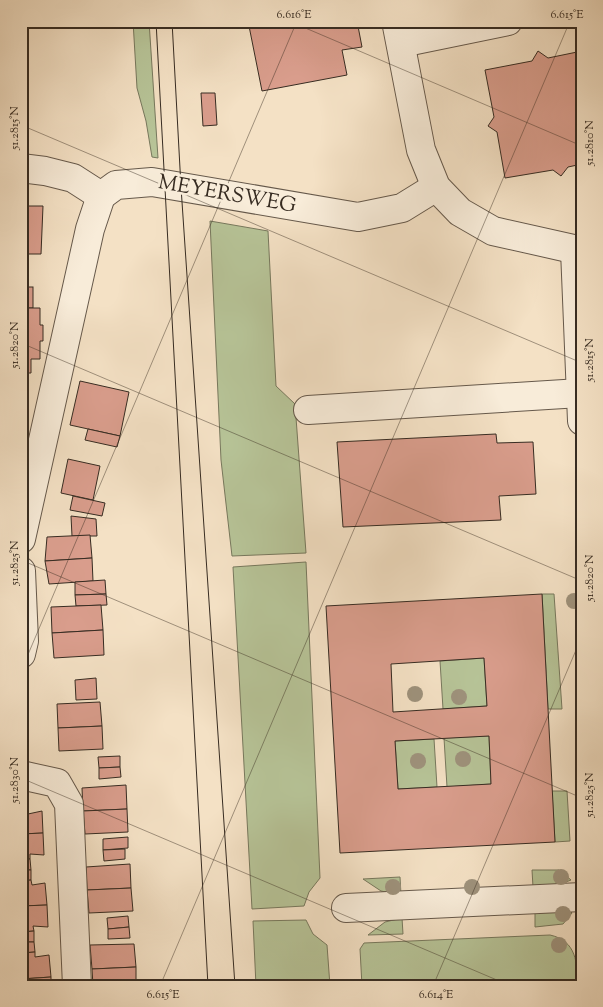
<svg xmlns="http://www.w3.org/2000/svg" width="603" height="1007" font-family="'Sorts Mill Goudy',serif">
<rect width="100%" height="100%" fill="#f4e1c5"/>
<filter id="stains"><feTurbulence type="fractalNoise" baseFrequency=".004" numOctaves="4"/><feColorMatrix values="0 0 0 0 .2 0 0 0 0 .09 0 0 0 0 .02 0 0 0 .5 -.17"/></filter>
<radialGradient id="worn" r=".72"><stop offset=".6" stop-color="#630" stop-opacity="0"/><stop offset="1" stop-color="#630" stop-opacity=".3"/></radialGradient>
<g fill="#b7c498" stroke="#77785d">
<polygon points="133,21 149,21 158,158 152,157 146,121 137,88"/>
<polygon points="210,221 268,231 276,386 295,404 306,553 232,556 221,460"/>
<polygon points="306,562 320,878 309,892 304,906 252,909 233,567"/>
<polygon points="542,594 554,594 562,709 548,709"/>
<polygon points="484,658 487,706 443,709 440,661"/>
<polygon points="489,736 491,784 447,787 444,738"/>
<polygon points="434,739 437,787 398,789 395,741"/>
<polygon points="552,791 567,791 570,841 555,842"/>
<polygon points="532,870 559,870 571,880 556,886 533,887"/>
<polygon points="400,877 401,895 381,891 363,879"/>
<polygon points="535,909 570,911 572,913 563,924 535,927"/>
<polygon points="402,918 403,934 368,935 385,922"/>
<polygon points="306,920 313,934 327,945 330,986 256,986 253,921"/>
<path d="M550 935C577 941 577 963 578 986H362L360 949 364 943Z"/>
</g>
<g fill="#d99d8c" stroke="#372c22" fill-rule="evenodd">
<polygon points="248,21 357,21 362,47 342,50 347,75 262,91"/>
<polygon points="538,51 548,58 582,51 582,164 568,167 561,176 553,170 505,178 497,132 488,126 494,117 485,70 532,61"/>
<polygon points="201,93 215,93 217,125 203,126"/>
<polygon points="21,206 43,206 41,254 21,254"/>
<rect x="21" y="287" width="12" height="21"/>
<polygon points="21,308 40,308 40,325 43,325 43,341 40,341 40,359 31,359 31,373 21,373"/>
<polygon points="80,381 129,392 120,436 70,425"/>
<polygon points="88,429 120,436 117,447 85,440"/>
<polygon points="496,434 497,443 533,442 536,494 499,496 501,520 343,527 337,442"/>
<polygon points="68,459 100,466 93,500 61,493"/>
<polygon points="73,496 105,503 102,516 70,510"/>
<polygon points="71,516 96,519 97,536 72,536"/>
<polygon points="90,535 92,558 45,561 47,537"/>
<polygon points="92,558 93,581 49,584 45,561"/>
<polygon points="105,580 106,594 75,595 75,582"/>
<polygon points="106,594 107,605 76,606 75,595"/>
<path d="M542 594 555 842 340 853 326 606ZM484 658 487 706 393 712 391 664ZM489 736 491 784 398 789 395 741Z"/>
<polygon points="101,605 103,630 52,633 51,607"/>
<polygon points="103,630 104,655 54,658 52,633"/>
<polygon points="96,678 97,699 76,700 75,680"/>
<polygon points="100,702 102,726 58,728 57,704"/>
<polygon points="102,726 103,749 59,751 58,728"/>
<polygon points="120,756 120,767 99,768 98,757"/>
<polygon points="120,767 121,777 99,779 99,768"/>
<polygon points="126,785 127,809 83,811 82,788"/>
<polygon points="27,808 28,814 42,811 43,833 21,834 21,809"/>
<polygon points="127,809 128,832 85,834 83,811"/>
<polygon points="43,833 44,855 30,854 30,859 21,859 21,834"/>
<polygon points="128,837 128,848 103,850 103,839"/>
<polygon points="125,849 125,859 104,861 103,850"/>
<polygon points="21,859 30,859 31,870 21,870"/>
<polygon points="130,864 131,888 87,890 86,867"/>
<polygon points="21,870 31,870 31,880 21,881"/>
<polygon points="31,880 32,885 45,883 47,905 21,906 21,881"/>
<polygon points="131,888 133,911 89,913 87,890"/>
<polygon points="47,905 48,927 33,926 34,931 21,932 21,906"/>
<polygon points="128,916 129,927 108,929 107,918"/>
<polygon points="129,927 130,938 108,939 108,929"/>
<polygon points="34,931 34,942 21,942 21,932"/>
<polygon points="21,942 34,942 35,952 21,953"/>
<polygon points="134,944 136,967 92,969 90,945"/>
<polygon points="35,952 35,957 49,955 51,977 21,979 21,953"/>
<polygon points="136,967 136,986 93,986 92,969"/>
<polygon points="51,977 51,986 21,986 21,979"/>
</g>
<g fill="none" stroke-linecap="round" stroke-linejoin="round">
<defs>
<g id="minor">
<polyline points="396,21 421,150 436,187 460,212 493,231 582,251"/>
<polyline points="401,43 508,21"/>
<polyline points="21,168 45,171 73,178 101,196 116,185 152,182 358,217 402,208 436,187"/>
<polyline points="575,250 582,421"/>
<polyline points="308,410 580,393"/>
<polyline points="21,539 90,229 101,196"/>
<polyline points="21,571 24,641 21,654"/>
<polyline points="21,775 57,783 69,804 77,986"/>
<polyline points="346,908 582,897"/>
</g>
</defs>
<use href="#minor" stroke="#66594b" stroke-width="30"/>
<use href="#minor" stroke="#f8ecd9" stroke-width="28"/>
<g stroke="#372c22" stroke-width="1">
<polyline points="156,21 208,986"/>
<polyline points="172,21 181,187 235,986"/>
</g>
</g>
<g fill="#9e927c">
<circle cx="574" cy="601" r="8"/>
<circle cx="415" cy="694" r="8"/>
<circle cx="459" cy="697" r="8"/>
<circle cx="463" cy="759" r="8"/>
<circle cx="418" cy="761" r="8"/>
<circle cx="561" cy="877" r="8"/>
<circle cx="393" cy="887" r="8"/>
<circle cx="472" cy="887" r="8"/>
<circle cx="563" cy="914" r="8"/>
<circle cx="559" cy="945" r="8"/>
</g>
<path fill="none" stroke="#372c22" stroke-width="1" stroke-opacity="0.45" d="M289 21 582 146M21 28 24 21M21 125 582 363M21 343 582 581M21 560 582 798M21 671 297 21M21 778 511 986M160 986 570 21M433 986 582 636"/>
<g text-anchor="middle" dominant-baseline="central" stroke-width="5" stroke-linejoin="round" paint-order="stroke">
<g font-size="21" fill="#372c22" stroke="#f8ecd9">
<text transform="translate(227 195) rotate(10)">MEYERSWEG</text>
</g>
</g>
<rect width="603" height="1007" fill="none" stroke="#f4e1c5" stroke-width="55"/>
<rect x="28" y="28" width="548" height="952" fill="none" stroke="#372c22" stroke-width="2"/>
<g font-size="12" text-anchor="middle" fill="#372c22">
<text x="294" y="18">6.616°E</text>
<text x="567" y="18">6.615°E</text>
<text transform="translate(14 128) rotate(-90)" y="4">51.2815°N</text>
<text transform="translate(589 143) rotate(-90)" y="4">51.2810°N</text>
<text transform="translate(14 345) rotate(-90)" y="4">51.2820°N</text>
<text transform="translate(589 360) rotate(-90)" y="4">51.2815°N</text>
<text transform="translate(14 563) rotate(-90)" y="4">51.2825°N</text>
<text transform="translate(589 578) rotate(-90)" y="4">51.2820°N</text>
<text transform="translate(14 780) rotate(-90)" y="4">51.2830°N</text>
<text transform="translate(589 795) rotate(-90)" y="4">51.2825°N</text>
<text x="163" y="998">6.615°E</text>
<text x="436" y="998">6.614°E</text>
</g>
<rect width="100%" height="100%" filter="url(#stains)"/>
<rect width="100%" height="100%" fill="url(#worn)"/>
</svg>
